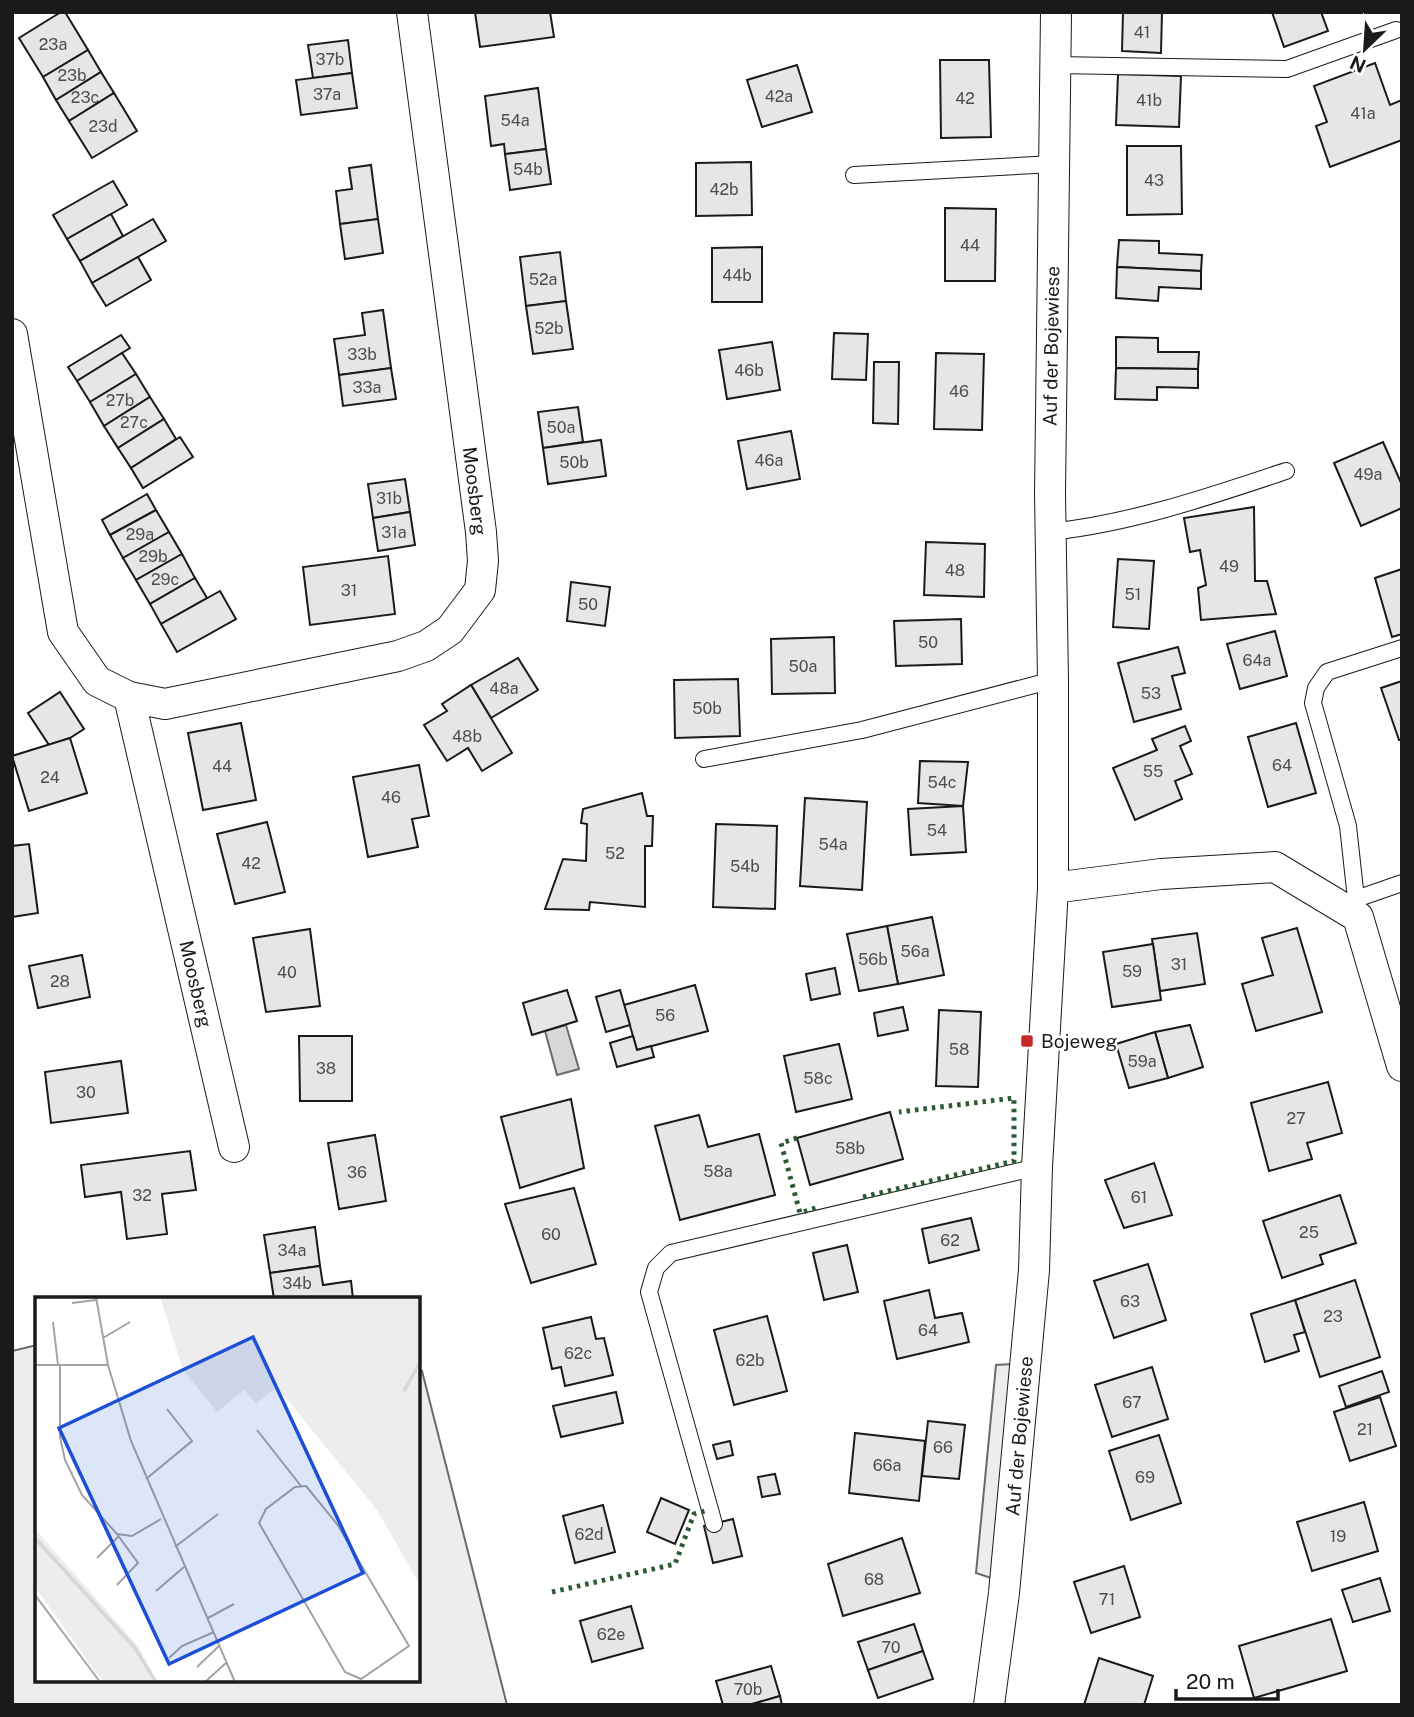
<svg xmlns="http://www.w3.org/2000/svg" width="1414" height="1717" font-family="'Public Sans',sans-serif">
<rect width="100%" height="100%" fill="#fff"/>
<g fill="#ededed" stroke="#6a6a6a" stroke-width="2">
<polygon points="37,1345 37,1680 418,1680 418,1372 422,1371 507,1705 12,1705 12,1351"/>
<polygon points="1012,1364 991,1578 976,1573 996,1365"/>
</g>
<polygon fill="#d7d7d7" stroke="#6a6a6a" stroke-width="2" points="566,1025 579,1069 557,1075 545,1031"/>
<g fill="#e6e6e6" stroke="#1a1a1a" stroke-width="2">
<polygon points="61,12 65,12 88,50 43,77 19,38"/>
<polygon points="475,12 550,12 554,37 480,47"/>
<polygon points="1123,12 1162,12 1161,53 1122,51"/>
<polygon points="1272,12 1321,12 1328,31 1284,47"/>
<polygon points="348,40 352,73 313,78 308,45"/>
<polygon points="88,50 101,72 56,100 43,77"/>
<polygon points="940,60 989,60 991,137 941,138"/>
<polygon points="1375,63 1390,105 1402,100 1402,140 1330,167 1316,126 1327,122 1314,86"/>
<polygon points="797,65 812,112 762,127 747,80"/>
<polygon points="101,72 114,93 69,121 56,100"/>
<polygon points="352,73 357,108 301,115 296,80"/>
<polygon points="1118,74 1181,76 1179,127 1116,125"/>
<polygon points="538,88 546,149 505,154 504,144 491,146 485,96"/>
<polygon points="114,93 137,131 92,158 69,121"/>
<polygon points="1127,146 1181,146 1182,214 1127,215"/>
<polygon points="546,149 551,184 510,190 505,154"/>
<polygon points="751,162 752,215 696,216 696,163"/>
<polygon points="371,165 378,219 340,224 336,191 352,189 349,168"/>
<polygon points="113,181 127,205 67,239 53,215"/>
<polygon points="945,208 996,209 995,281 945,281"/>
<polygon points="111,214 123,236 80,261 67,239"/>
<polygon points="153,219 166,241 92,283 80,261"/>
<polygon points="378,219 383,253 345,259 340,224"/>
<polygon points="1119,240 1159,241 1159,253 1202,255 1201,271 1117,267"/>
<polygon points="762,247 762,302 712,302 712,248"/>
<polygon points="560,252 566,301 526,306 520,257"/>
<polygon points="138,257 151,280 106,306 92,283"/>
<polygon points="1117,267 1201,271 1201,289 1159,287 1158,301 1116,298"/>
<polygon points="566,301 573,349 533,354 526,306"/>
<polygon points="383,310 391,368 339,375 334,339 365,335 362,313"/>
<polygon points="834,333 868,334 866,380 832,379"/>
<polygon points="121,335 130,348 77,381 68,367"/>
<polygon points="1116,337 1158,338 1158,352 1199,352 1198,369 1116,368"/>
<polygon points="772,342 780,390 727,399 719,350"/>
<polygon points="122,353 136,374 90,402 77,381"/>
<polygon points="936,353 984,354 982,430 934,429"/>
<polygon points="874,362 899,362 898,424 873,423"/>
<polygon points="391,368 396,399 343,406 339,375"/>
<polygon points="1116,368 1198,369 1198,388 1157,387 1157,400 1115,399"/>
<polygon points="136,374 150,397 104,426 90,402"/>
<polygon points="150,397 164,419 118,448 104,426"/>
<polygon points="578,407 583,442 543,448 538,412"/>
<polygon points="164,419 176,439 131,468 118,448"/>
<polygon points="791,431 800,479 747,489 738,441"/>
<polygon points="180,437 193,457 143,488 131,468"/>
<polygon points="601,440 606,476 548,484 543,448"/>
<polygon points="1383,442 1402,485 1402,508 1361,526 1334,463"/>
<polygon points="405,479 410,512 373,518 368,484"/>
<polygon points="147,494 156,510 110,535 102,520"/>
<polygon points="1254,507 1255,581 1267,581 1276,614 1201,620 1198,588 1206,585 1200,550 1190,552 1184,518"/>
<polygon points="156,510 169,532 123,558 110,535"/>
<polygon points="410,512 415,545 378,551 373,518"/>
<polygon points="169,532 182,554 136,580 123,558"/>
<polygon points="926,542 985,544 984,597 924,595"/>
<polygon points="182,554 195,578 150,604 136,580"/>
<polygon points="388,556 395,614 310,625 303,567"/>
<polygon points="1118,559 1154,561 1149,629 1113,627"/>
<polygon points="1402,569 1402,634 1392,637 1375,578"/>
<polygon points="195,578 207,598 161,624 150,604"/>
<polygon points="571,582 610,587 605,626 567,621"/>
<polygon points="220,591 236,619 177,652 161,624"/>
<polygon points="961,619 962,664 896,666 894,621"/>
<polygon points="1275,631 1287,676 1240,689 1227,644"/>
<polygon points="834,637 835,693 772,694 771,639"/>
<polygon points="1178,647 1185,673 1172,676 1181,709 1134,722 1118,663"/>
<polygon points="518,658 538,690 491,718 471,685"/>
<polygon points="738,679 740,736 675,738 674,680"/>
<polygon points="1402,681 1402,740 1399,740 1381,688"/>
<polygon points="471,685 512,753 482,771 468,748 447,761 424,725 447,711 442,704"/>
<polygon points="60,692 84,729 70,738 49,745 28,713"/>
<polygon points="241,723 256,800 203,810 188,733"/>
<polygon points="1296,723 1316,793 1268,807 1248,737"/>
<polygon points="1185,726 1191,741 1180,746 1192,774 1175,781 1182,799 1135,820 1113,768 1157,750 1152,739"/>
<polygon points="70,738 87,793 29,811 12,756"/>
<polygon points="920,761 968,762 963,806 918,803"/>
<polygon points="419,765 429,816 412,819 418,847 368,857 353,777"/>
<polygon points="642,793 647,816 653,816 652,846 645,846 645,907 590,902 589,910 545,909 563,859 586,861 587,824 581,823 583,809"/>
<polygon points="805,798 867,802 862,890 800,886"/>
<polygon points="963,806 966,852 911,855 908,809"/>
<polygon points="267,822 285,892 235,904 217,834"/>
<polygon points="716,824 777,826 775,909 713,907"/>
<polygon points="29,844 38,913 12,917 12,846"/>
<polygon points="932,917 944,975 898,984 887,926"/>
<polygon points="887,926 898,984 859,991 847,934"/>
<polygon points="1297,928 1322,1012 1256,1031 1242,984 1273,975 1262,938"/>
<polygon points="310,929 320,1006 266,1012 253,938"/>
<polygon points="1197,933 1205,984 1160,991 1152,939"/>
<polygon points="1153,944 1161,1000 1112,1007 1103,952"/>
<polygon points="82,955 90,997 38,1008 29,966"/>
<polygon points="835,968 840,994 811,1000 806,974"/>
<polygon points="695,985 708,1031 637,1050 624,1005"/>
<polygon points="567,990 577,1021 532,1035 523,1003"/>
<polygon points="620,990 630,1025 606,1032 596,997"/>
<polygon points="903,1007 908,1030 878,1036 874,1013"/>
<polygon points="939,1010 981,1012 978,1087 936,1086"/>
<polygon points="1190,1025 1203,1067 1168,1078 1155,1032"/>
<polygon points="1155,1032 1168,1078 1129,1088 1116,1044"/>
<polygon points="299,1036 352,1036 352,1101 300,1101"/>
<polygon points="633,1036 637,1050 651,1046 654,1057 617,1067 610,1043"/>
<polygon points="839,1044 852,1099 796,1112 784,1056"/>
<polygon points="121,1061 128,1113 51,1123 45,1072"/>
<polygon points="1328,1082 1342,1133 1307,1143 1312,1159 1269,1171 1251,1103"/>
<polygon points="571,1099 584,1168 520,1188 501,1117"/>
<polygon points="890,1112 903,1159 810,1185 797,1138"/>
<polygon points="699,1115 708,1147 759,1134 775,1195 680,1220 655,1126"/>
<polygon points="375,1135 386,1201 339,1209 328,1143"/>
<polygon points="190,1151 196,1190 162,1194 167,1234 127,1239 121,1192 85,1197 81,1165"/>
<polygon points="1154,1163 1172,1215 1124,1228 1105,1180"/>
<polygon points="574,1188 596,1264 531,1283 505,1204"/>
<polygon points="1340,1195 1356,1243 1320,1255 1323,1264 1282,1278 1263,1221"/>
<polygon points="971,1218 979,1250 929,1263 922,1229"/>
<polygon points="315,1227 320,1266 270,1273 264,1235"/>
<polygon points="847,1245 858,1292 824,1300 813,1253"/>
<polygon points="1148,1264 1166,1320 1114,1338 1094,1281"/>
<polygon points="320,1266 323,1285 351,1281 353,1299 274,1299 270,1273"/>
<polygon points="1355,1280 1380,1357 1320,1377 1295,1300"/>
<polygon points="929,1290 935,1318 962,1313 969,1342 897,1359 884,1301"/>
<polygon points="1295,1300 1305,1332 1294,1335 1299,1351 1265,1362 1251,1314"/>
<polygon points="767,1316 787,1391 734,1405 714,1330"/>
<polygon points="591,1317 596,1339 604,1338 613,1375 565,1386 561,1367 552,1369 543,1328"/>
<polygon points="1152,1367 1168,1419 1112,1437 1095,1385"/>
<polygon points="1382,1371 1389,1392 1346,1407 1339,1386"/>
<polygon points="616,1392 623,1423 561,1437 553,1406"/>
<polygon points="1380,1397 1396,1446 1350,1461 1334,1412"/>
<polygon points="928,1421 965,1425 959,1479 922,1476"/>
<polygon points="855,1433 925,1441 919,1501 849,1493"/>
<polygon points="1159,1435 1181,1503 1131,1520 1109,1451"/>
<polygon points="730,1441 733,1455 717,1459 713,1445"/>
<polygon points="775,1474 780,1494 762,1497 758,1477"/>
<polygon points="661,1498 689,1510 675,1544 647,1532"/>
<polygon points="1364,1502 1378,1551 1312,1571 1297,1522"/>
<polygon points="603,1505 615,1552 575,1563 563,1516"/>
<polygon points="733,1519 742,1556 713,1563 704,1526"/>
<polygon points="902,1538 920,1593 843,1616 828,1564"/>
<polygon points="1124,1566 1140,1617 1091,1633 1074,1582"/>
<polygon points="1380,1578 1390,1611 1353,1622 1342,1590"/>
<polygon points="631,1606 643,1648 592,1662 580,1621"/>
<polygon points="1331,1619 1347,1671 1254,1698 1239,1646"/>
<polygon points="914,1624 923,1651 868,1670 858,1642"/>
<polygon points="923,1651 933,1679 878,1698 868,1670"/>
<polygon points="1099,1658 1153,1676 1144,1705 1084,1705"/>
<polygon points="771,1666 780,1696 749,1705 723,1705 716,1681"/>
<polygon points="780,1696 782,1705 749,1705"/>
</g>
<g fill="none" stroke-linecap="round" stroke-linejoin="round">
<defs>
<g id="service">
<polyline points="1055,65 1287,69 1396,30"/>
<polyline points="854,175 1054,164"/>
<path d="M1050 532C1132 523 1208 497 1286 471"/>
<polyline points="704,759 862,730 1053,680"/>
<polyline points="1356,899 1402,883"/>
<polyline points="1358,917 1348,826 1313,703 1316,688 1327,672 1402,648"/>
<polyline points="714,1524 649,1292 656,1268 671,1253 1037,1167"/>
</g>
<g id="minor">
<polyline points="12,334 63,632 97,681 129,697 165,704 398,656 426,646 450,630 480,590 483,561 481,532 412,12"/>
<polyline points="129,697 234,1147"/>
<polyline points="1053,888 1161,874 1275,867 1358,917 1402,1066"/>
<polyline points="989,1705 1004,1593 1034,1270 1037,1167 1053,888 1053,680 1050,494 1056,12"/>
</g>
</defs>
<use href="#service" stroke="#1a1a1a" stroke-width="18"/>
<use href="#minor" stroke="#1a1a1a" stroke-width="32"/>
<use href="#service" stroke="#fff" stroke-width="16"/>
<use href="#minor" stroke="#fff" stroke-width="30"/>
<g stroke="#2b5a34" stroke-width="5" stroke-dasharray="3.5 5" stroke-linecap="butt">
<polyline points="797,1138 781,1143 800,1213 819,1207"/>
<polyline points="863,1197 1014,1161 1014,1098 899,1112"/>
<polyline points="552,1592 675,1564 694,1514 705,1511"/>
</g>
</g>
<rect fill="#c62828" stroke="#fff" stroke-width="2.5" x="1020" y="1034" width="14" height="14" rx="3.5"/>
<g text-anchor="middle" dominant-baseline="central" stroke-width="5" stroke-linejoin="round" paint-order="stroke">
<g font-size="16" fill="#4d4d4d">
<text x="1142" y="32">41</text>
<text x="53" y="44">23a</text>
<text x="330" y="59">37b</text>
<text x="72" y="75">23b</text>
<text x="327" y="94">37a</text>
<text x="779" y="96">42a</text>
<text x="85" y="97">23c</text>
<text x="965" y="98">42</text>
<text x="1149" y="100">41b</text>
<text x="1363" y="113">41a</text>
<text x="515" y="120">54a</text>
<text x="103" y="126">23d</text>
<text x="528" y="169">54b</text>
<text x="1154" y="180">43</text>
<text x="724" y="189">42b</text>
<text x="970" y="245">44</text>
<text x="737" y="275">44b</text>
<text x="543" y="279">52a</text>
<text x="549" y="328">52b</text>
<text x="362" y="354">33b</text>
<text x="749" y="370">46b</text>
<text x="367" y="387">33a</text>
<text x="959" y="391">46</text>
<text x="120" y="400">27b</text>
<text x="134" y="422">27c</text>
<text x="561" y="427">50a</text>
<text x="769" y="460">46a</text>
<text x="574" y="462">50b</text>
<text x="1368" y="474">49a</text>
<text x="389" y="498">31b</text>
<text x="394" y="532">31a</text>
<text x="140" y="534">29a</text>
<text x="153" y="556">29b</text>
<text x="1229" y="566">49</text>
<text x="955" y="570">48</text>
<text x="165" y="579">29c</text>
<text x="349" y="590">31</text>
<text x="1133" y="594">51</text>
<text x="588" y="604">50</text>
<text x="928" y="642">50</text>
<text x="1257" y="660">64a</text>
<text x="803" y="666">50a</text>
<text x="504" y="688">48a</text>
<text x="1151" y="693">53</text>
<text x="707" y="708">50b</text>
<text x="467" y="736">48b</text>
<text x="1282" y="765">64</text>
<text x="222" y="766">44</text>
<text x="1153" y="771">55</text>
<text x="50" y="777">24</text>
<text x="942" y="782">54c</text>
<text x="391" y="797">46</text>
<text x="937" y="830">54</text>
<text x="833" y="844">54a</text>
<text x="615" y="853">52</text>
<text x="251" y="863">42</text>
<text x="745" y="866">54b</text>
<text x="915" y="951">56a</text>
<text x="873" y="959">56b</text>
<text x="1179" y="964">31</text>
<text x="1132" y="971">59</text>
<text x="287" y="972">40</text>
<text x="60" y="981">28</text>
<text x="665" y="1015">56</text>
<text x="959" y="1049">58</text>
<text x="1142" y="1061">59a</text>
<text x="326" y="1068">38</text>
<text x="818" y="1078">58c</text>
<text x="86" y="1092">30</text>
<text x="1296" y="1118">27</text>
<text x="850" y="1148">58b</text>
<text x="718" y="1171">58a</text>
<text x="357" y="1172">36</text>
<text x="142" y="1195">32</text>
<text x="1139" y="1197">61</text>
<text x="1309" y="1232">25</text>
<text x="551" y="1234">60</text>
<text x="950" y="1240">62</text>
<text x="292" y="1250">34a</text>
<text x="297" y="1283">34b</text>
<text x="1130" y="1301">63</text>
<text x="1333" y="1316">23</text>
<text x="928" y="1330">64</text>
<text x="578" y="1353">62c</text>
<text x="750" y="1360">62b</text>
<text x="1132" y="1402">67</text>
<text x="1365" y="1429">21</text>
<text x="943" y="1447">66</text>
<text x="887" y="1465">66a</text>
<text x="1145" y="1477">69</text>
<text x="589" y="1534">62d</text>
<text x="1338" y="1536">19</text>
<text x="874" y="1579">68</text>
<text x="1107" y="1599">71</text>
<text x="611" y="1634">62e</text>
<text x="891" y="1647">70</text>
<text x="748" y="1689">70b</text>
</g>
<g font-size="19" fill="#1a1a1a" stroke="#fff">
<text transform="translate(1051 346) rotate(-89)">Auf der Bojewiese</text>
<text transform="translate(475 491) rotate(83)">Moosberg</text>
<text transform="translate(196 984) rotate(77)">Moosberg</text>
<text transform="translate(1019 1436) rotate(-85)">Auf der Bojewiese</text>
</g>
<g font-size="19" fill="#1a1a1a" stroke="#fff" text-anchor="start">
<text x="1041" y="1041">Bojeweg</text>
</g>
</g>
<g transform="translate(35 1297)">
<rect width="385" height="385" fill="#fff"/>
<path d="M125 0H385V288L342 213 242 90 221 107 209 93 182 115 148 73ZM0 232 103 349 122 385H70L61 376 0 290Z" fill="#ededed"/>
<path fill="none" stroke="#d7d7d7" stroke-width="3.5" d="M369 94 385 65M0 241 100 351 121 385"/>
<path fill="none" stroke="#a3a3a3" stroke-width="2" d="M61 0 73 68 96 144 200 385M37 6 61 3M18 25 23 68M68 41 95 25M0 68H73M25 68V140L30 163 47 198 82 237 97 239 126 222M222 133 266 189M111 182 157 144 132 112M271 189 302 227 374 349 326 382 310 375 224 226 231 212 260 190ZM82 237 103 266 82 288M140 250 183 217M62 261 84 239M121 294 149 270M0 298 65 385M173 321 199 307M134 361 147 349 179 335M162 370 185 348M170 385 192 365"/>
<path fill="#1d4ed8" fill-opacity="0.15" stroke="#1d4ed8" stroke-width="3.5" d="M218 40 328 276 134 367 24 131Z"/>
<rect width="385" height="385" fill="none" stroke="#1a1a1a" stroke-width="3.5"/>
</g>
<rect width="1414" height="1717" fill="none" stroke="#1a1a1a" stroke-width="28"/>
<g transform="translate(1365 49) rotate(205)" stroke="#ffffff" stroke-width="5" paint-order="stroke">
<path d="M0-5L12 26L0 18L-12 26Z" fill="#1a1a1a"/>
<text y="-10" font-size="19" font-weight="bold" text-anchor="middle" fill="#1a1a1a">N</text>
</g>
<path d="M1176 1689v10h102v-10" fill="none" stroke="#1a1a1a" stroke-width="3.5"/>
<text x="1186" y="1689" font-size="21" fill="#1a1a1a" stroke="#ffffff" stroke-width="5" paint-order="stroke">20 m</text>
</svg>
